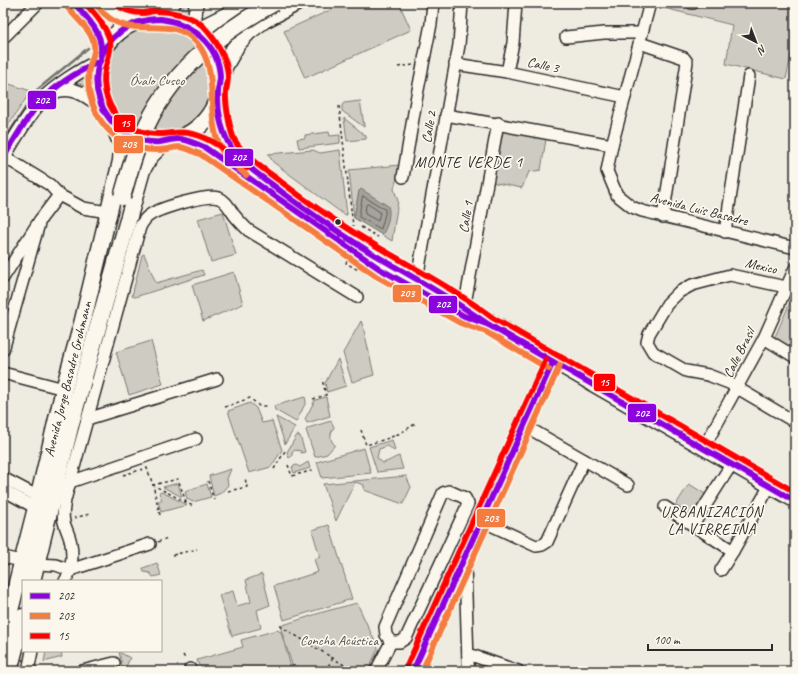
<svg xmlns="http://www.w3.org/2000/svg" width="798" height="674" font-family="Caveat,sans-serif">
<rect width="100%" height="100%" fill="#eeebe0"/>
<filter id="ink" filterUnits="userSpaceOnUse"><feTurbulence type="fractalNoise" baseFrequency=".025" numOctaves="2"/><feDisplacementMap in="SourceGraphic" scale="8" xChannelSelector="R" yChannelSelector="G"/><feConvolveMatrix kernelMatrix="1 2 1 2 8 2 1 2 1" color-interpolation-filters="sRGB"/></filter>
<g filter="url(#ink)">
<g fill="#cecbc2" stroke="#7c7b76">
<polygon points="180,3 189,3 192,22 169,13"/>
<polygon points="346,3 399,3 411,30 305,78 284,31"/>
<polygon points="661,3 786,3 795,4 795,37 786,79 726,64 732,25 660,7"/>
<circle cx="158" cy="80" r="54"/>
<polygon points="85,71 91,72 92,93 74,83"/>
<polygon points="3,82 31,91 3,133"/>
<polygon points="360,101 364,125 364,127 342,111 342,105 344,103"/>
<polygon points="344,118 366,136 366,139 347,141"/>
<polygon points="501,131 546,139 541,170 529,172 522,188 491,182"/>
<polygon points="329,132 330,136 340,135 340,143 299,148 297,139 305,138 305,135"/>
<polygon points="313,150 320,153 340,150 347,215 343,214 273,162 268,154"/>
<polygon points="400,165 394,189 398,201 392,241 382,235 384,232 359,191 354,218 349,170"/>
<polygon points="223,212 236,255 211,262 198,219"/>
<polygon points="144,254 156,283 202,270 204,275 135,297 132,296 142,255"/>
<polygon points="234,272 243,304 203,321 192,285"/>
<polygon points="795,291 795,351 774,339"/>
<polygon points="361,321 363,326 374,375 352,382 343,353"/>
<polygon points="151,341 163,384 129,395 116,352"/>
<polygon points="338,359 346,386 327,392 325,383"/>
<polygon points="305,397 306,402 296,422 275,410 274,406"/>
<polygon points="326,397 330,416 307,423 305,419 315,400"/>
<polygon points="250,403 256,408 262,423 272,421 282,450 271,467 249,473 228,411"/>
<polygon points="276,417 295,427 285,444"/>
<path d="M331 421 334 427C330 434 329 440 335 445L327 454 315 457 306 430 308 428Z"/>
<polygon points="297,435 300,436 305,452 301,453 301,451 295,450 292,453 292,456 289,458 287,452"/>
<path d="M392 440 395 450 394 451 388 446 379 449 377 458 383 463C390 461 393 458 399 456L403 469 377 472 369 447Z"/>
<polygon points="364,448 371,473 322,478 317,462"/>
<polygon points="308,462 310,468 294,473 292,467 296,465 300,467"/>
<polygon points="231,469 227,479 228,485 221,493 214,496 209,476"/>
<polygon points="406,476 411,487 403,504 364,490 364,485 355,482 336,521 323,484"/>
<polygon points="178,483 182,497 163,487"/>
<polygon points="207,484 211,497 193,502 187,499 185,491"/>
<polygon points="689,484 707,495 692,517 675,506"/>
<polygon points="162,492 187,505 161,512 158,501 162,500 159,493"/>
<polygon points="329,525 352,599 284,620 274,586 318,572 314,559 320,557 312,530"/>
<polygon points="157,563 161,575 153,577 150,573 144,572 143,568"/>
<polygon points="262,574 270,605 257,610 261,628 232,636 219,595 233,591 237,606 251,602 246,580"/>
<polygon points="357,603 378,648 368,671 294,671 280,626 323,612"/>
<polygon points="277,630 281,632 292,671 201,671 197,660 243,647 241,640"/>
<polygon points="46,651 61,651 62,657 44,662"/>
<polygon points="119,652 130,658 125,669 123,669"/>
</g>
<path fill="#a4a29a" stroke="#74726e" d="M361 189 388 206C391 214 387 228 382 235L354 218 359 191Z"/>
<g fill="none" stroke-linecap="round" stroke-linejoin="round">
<g stroke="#5b5b57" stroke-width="1">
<polygon points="363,196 385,209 385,214 381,229 359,217"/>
<polygon points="368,204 380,212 378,221 365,214 366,205"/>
</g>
<polyline stroke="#74726e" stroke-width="2.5" points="3,142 37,90 88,48"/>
<defs>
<g id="minor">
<polyline points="650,3 612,145 607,171 617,195 632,207 642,211 795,248"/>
<polyline points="692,3 693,3"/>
<polyline points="566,37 604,33 642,33"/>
<polyline points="3,38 38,3"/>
<polyline points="640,43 684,58 687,62 663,217"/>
<polyline points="455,64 507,72 625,97"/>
<polyline points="507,72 513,43 516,3"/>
<polyline points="446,115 612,145"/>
<polyline points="3,156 50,185 59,195 83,208 108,212"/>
<polyline points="403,177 417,95 431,24 433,3"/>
<polyline points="725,232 749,76"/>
<polyline points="3,278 40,220 59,195"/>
<polyline points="417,279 459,45 462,3"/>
<polyline points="786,287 730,275 692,285 679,292 667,304 649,334 647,342 653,352 686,371 708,375 729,383 795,422"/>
<polyline points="464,316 466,298 498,123"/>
<polyline points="764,338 795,357"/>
<polyline points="3,350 40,220"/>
<polyline points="3,373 64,389"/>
<polyline points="87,419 217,379"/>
<polyline points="525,426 628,485"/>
<polyline points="703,449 764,338 795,268"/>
<polyline points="3,478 39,497"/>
<polyline points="70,482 196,439"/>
<polyline points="3,490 36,508"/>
<polygon points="449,491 465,498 468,504 406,638 400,642 391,642 386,635 385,627 443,493"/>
<polyline points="665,507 733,551"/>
<polyline points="482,521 536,546 542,545 547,542 584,460"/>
<polyline points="693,525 731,465"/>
<polyline points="3,557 37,564 56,565 70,570 150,544"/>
<polyline points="465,562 468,663 469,671"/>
<polyline points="721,570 733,551 769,487"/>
<path d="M65 581C72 571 73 556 71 544 70 536 66 530 64 522 62 515 64 507 65 500L140 227C142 223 145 218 150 215 160 208 207 194 219 198 227 201 230 210 235 216 239 221 244 226 248 230L357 297"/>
<polyline points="468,654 518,671"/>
<polyline points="190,669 191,671"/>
<polyline points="28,671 32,651"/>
<polyline points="82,671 114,663"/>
<polyline points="376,671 391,642"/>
<polyline points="413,671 482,521 553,362"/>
</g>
<g id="major">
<path d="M74 3C88 19 102 32 102 54"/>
<path d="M105 3C117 17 125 18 143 21"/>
<polyline points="153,19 163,13 174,3"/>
<polyline points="194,30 196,3"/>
<path d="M53 92C73 84 87 96 102 107"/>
<polyline points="218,93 222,127 228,145 242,162 289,198 323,222 372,253 465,307 489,325 795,501"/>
<polyline points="177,139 193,142 204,147 259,186"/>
<path d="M3 158C15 138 26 118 41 101 53 88 83 68 100 61"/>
<polyline points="327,234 380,269 439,302"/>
</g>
<g id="highway">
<circle cx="158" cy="80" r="62"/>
<polyline points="196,31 252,3"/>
<polyline points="221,81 224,67 237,44 248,32 264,20 296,3"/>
<polyline points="32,581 71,423 142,170 150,156 164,142"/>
<polyline points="3,638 36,508 64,389 83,320 121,161 122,145 112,121"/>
<polyline points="9,671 23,617"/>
</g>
</defs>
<use href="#minor" stroke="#2b2b2b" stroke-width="14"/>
<use href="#major" stroke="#2b2b2b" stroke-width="16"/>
<use href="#highway" stroke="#2b2b2b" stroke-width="19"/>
<g stroke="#2b2b2b" stroke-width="1.5" stroke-dasharray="3 3" stroke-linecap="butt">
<polyline points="108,30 115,37"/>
<polyline points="398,67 413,65"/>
<polyline points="339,106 353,226"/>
<polyline points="361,227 378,237"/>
<polyline points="347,261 346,263 358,270"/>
<polyline points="492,313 568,357"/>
<polyline points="313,399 326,395 322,379"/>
<polyline points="225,407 250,398 259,406 266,406"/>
<path d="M361 430 366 445C387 439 398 436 416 423"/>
<polyline points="288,465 292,476 314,470"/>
<polyline points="274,469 285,451"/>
<polyline points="123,475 147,468 153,485 193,506"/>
<polyline points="208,481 214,500"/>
<polyline points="228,491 247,487 245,478"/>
<polyline points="160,515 153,485 178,479 186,502"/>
<polyline points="74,518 90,514"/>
<polyline points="158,542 167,538"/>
<polyline points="173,555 197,549"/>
<polyline points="280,626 354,671"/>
<polyline points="183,655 186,660"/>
<polyline points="131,671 132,669"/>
<polyline points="325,671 333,658"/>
</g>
<use href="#minor" stroke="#fbf7ec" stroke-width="11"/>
<use href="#major" stroke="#fbf7ec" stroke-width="13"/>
<use href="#highway" stroke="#fbf7ec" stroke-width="16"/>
<defs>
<path id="highway-bridge" d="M122 197C128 177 133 156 142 136 167 75 217 34 274 3"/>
</defs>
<use href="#highway-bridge" stroke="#2b2b2b" stroke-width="19" stroke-linecap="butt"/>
<use href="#highway-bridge" stroke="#fbf7ec" stroke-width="16"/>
<defs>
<g id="bus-1">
<path d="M74 3C90 21 106 35 100 61"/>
<path d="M160 19C190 22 219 44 220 77 220 82 218 87 218 92 217 112 222 138 236 154 249 170 267 180 283 193 312 214 342 235 373 254 412 277 452 298 489 325L464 316 380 269 204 147C196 144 187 139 178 139 172 139 166 141 160 142 148 143 135 139 125 133 73 97 96 19 160 19Z"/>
<path d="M3 158C15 139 26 118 41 101 57 84 79 71 100 61"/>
<polyline points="489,325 795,501"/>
<polyline points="489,325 553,362"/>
<polyline points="413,671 553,362"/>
</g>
<g id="bus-2">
<path d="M68 8C77 19 92 31 94 45 96 53 90 61 89 69 85 99 99 129 126 143 139 150 154 151 168 149 172 148 176 147 180 147 187 148 194 152 200 154L376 276 460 323 486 332 549 369"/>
<path d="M99 8C129 46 169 10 197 43 221 71 204 115 221 149 226 159 237 167 246 175"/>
<polyline points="422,671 560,365"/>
</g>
<g id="bus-3">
<path d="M85 3C95 14 106 26 110 41 112 51 107 60 105 70 102 86 107 104 117 116 128 129 146 135 163 134 174 133 183 131 193 134 214 139 231 155 247 168"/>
<path d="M115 3C121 10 134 13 143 13 147 13 151 11 155 11 170 11 191 15 203 26 216 40 227 57 228 76 228 81 227 86 226 91 225 103 230 132 235 141 246 158 265 170 280 181 311 205 344 227 378 247 417 270 457 291 493 318L795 492"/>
<polyline points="406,668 546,359"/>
</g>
</defs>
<use href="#bus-1" stroke="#fbf7ec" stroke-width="9"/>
<use href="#bus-2" stroke="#fbf7ec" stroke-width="9"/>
<use href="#bus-3" stroke="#fbf7ec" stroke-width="9"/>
<use href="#bus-1" stroke="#8c03de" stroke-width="6"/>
<use href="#bus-2" stroke="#f47c3f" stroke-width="6"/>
<use href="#bus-3" stroke="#f00" stroke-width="6"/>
</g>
</g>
<circle fill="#2b2b2b" stroke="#fbf7ec" stroke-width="1.5" cx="338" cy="222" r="3.5"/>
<g text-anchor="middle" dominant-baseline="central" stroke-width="3.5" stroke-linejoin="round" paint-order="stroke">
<g font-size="14" fill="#2b2b2b" stroke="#fbf7ec">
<text transform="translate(543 65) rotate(12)">Calle 3</text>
<text transform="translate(429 127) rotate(-80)">Calle 2</text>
<text transform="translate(699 209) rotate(14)">Avenida Luis Basadre</text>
<text transform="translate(466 217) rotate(-80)">Calle 1</text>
<text transform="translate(761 266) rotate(13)">Mexico</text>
<text transform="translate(739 353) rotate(-63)">Calle Brasil</text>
<text transform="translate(68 379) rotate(-76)">Avenida Jorge Basadre Grohmann</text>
</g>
<g font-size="14" fill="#545351" stroke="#fbf7ec">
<text x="157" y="80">Óvalo Cusco</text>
<text x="339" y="640">Concha Acústica</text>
</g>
<g font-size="15" letter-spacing="1" fill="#2b2b2b" stroke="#fbf7ec">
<text x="469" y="162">MONTE VERDE 1</text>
<text x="712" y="512">URBANIZACIÓN<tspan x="712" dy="17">LA VIRREINA</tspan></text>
</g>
</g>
<g stroke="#fbf7ec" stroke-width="1.5">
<rect x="27" y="90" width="30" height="20" rx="4" fill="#8c03de"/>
<rect x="113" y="114" width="23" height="19" rx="4" fill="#f00"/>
<rect x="113" y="135" width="31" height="19" rx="4" fill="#f47c3f"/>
<rect x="224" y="148" width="30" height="19" rx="4" fill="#8c03de"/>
<rect x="392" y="284" width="30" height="19" rx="4" fill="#f47c3f"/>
<rect x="428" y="295" width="30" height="19" rx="4" fill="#8c03de"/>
<rect x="593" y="373" width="23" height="19" rx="4" fill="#f00"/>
<rect x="627" y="403" width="30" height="20" rx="4" fill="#8c03de"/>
<rect x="476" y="508" width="30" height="20" rx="4" fill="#f47c3f"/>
</g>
<g font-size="11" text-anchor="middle" font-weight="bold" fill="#fff">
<text x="42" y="104">202</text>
<text x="125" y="127">15</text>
<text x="129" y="148">203</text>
<text x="239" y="161">202</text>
<text x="407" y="297">203</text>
<text x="443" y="308">202</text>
<text x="604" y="386">15</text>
<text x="642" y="417">202</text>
<text x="491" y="522">203</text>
</g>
<rect width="798" height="674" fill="none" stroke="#fbf7ec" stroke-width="16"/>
<rect x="8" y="8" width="782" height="658" fill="none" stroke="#2b2b2b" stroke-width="1.5" filter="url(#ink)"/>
<rect x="22" y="580" width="140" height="72" fill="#fbf7ec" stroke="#a8a59f"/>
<rect x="30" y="593" width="20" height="6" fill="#8c03de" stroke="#a8a59f"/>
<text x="58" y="600" font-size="12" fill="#2b2b2b">202</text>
<rect x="30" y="613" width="20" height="6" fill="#f47c3f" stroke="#a8a59f"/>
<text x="58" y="620" font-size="12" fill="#2b2b2b">203</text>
<rect x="30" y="633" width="20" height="6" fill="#ff0000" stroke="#a8a59f"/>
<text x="58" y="640" font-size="12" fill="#2b2b2b">15</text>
<g transform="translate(756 42) rotate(138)" stroke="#fbf7ec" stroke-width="3" paint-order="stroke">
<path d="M0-3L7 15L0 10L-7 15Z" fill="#2b2b2b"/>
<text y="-6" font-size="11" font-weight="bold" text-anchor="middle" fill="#2b2b2b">N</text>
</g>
<path d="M648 644v6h124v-6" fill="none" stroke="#2b2b2b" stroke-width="2"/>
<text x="654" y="644" font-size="12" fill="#2b2b2b" stroke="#fbf7ec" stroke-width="3" paint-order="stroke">100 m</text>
</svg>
